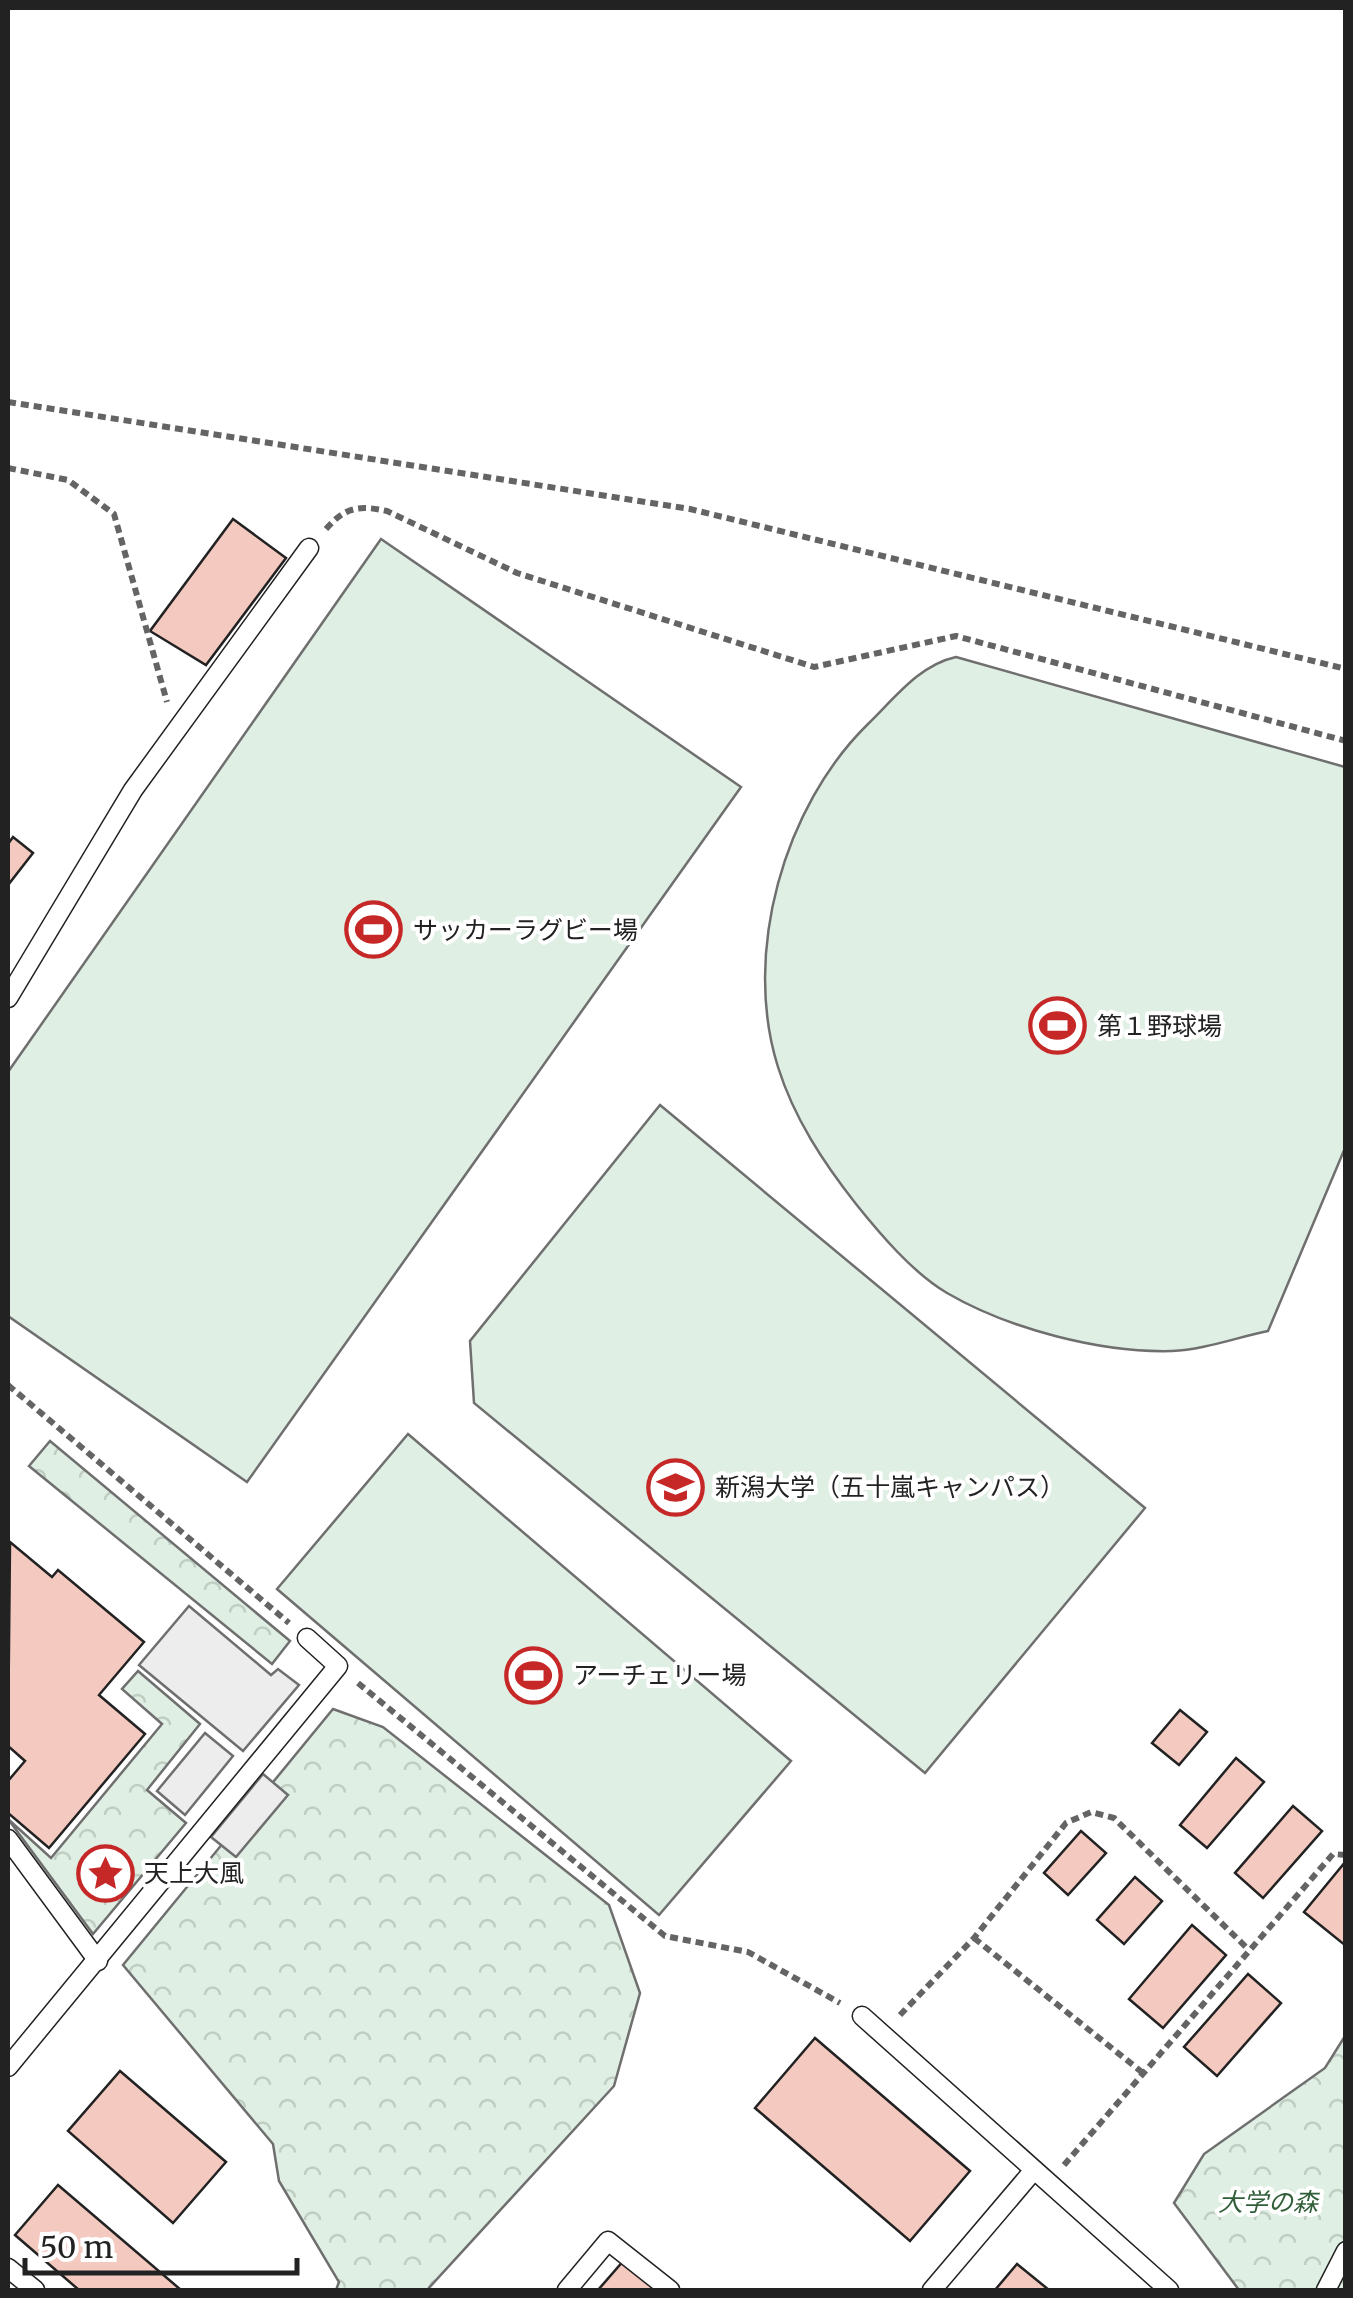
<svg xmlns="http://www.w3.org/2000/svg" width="1353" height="2298" font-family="Merriweather,'Noto Sans JP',serif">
<defs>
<pattern id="forest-crowns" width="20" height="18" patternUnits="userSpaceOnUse" patternTransform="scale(2.5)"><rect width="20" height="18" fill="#e0efe3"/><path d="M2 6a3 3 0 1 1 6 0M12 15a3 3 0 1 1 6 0" fill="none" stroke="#c0cdc2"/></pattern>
</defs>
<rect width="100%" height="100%" fill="#fff"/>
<g fill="url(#forest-crowns)" stroke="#6f6f6f" stroke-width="2.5">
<polygon points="50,1441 290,1641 272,1664 29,1466"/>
<polygon points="138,1671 200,1724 147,1790 186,1823 93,1934 8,1819 51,1858 162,1724 122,1689"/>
<polygon points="333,1709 383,1727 609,1905 640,1993 614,2086 427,2290 336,2290 339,2282 279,2181 273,2144 123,1965"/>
<polygon points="1345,2036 1345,2290 1239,2290 1174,2203 1204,2154 1325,2068"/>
</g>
<g fill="#e0efe3" stroke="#6f6f6f" stroke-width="2.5">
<polygon points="381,539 741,787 247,1482 8,1316 8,1072"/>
<path d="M956 657 1345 767V1148L1268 1331C1238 1337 1203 1350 1172 1351 1101 1353 1009 1329 947 1293 913 1273 880 1234 856 1204 823 1162 794 1118 778 1067 742 953 784 806 868 724 894 699 919 665 956 657Z"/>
<polygon points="660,1105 1145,1508 925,1773 474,1403 470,1341"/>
<polygon points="408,1434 791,1761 659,1915 277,1589"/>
</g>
<g fill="#ededed" stroke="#6f6f6f" stroke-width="2.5">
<polygon points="189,1606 271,1675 278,1669 299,1685 243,1751 139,1665"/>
<polygon points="205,1733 233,1756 185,1815 157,1791"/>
<polygon points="263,1774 288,1795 236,1857 211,1837"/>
</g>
<g fill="#f3c9c0" stroke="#222" stroke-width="2.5">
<polygon points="233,519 286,558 206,665 150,631"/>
<polygon points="13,837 33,853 8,885 8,844"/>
<polygon points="10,1542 52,1577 58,1570 144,1642 99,1695 145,1734 49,1848 8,1813 8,1781 25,1761 8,1746"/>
<polygon points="1180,1710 1207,1732 1179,1765 1152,1743"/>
<polygon points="1236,1758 1264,1782 1207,1848 1180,1825"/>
<polygon points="1293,1806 1322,1831 1263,1898 1235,1873"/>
<polygon points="1081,1831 1106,1853 1068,1895 1044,1873"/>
<polygon points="1346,1861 1346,1946 1304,1912"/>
<polygon points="1135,1877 1162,1901 1124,1944 1097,1920"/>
<polygon points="1192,1925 1226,1955 1163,2028 1129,1999"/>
<polygon points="1248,1974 1281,2003 1217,2076 1184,2047"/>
<polygon points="815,2038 970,2171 910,2241 755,2108"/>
<polygon points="120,2071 226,2162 173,2223 68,2131"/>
<polygon points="58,2185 181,2290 79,2290 15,2235"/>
<polygon points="625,2259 663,2290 598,2290"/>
<polygon points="1017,2264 1049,2290 995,2290"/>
</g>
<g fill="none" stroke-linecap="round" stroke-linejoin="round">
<defs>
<g id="lane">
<polyline points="8,998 133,790 309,548"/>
<polyline points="8,1839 98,1961"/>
<polyline points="862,2016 1169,2290"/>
<polyline points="8,2067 338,1666 307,1638"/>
<polyline points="8,2268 35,2290"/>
<polyline points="567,2290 608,2241 670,2290"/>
<polyline points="932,2290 1034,2170"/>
<polyline points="1326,2290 1346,2251"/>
</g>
</defs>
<use href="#lane" stroke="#222" stroke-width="21"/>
<g stroke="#646464" stroke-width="6" stroke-dasharray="8 5" stroke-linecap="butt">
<polyline points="8,402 690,509 1346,669"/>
<polyline points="8,468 68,480 114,514 167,702"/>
<path d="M326 529C345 507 359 505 387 511L517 573 814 667 956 636 1346 741"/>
<polyline points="8,1385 289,1623"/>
<polyline points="358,1683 665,1936 748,1952 840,2003"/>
<polyline points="974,1938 1143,2073"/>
<polyline points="900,2015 974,1938 1066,1823 1091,1812 1114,1818 1249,1950"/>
<polyline points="1064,2165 1333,1854 1346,1855"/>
</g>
<use href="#lane" stroke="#fff" stroke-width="18"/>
</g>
<defs>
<symbol id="stadium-ring" viewBox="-11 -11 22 22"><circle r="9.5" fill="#fff" stroke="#c62828" stroke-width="1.5"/><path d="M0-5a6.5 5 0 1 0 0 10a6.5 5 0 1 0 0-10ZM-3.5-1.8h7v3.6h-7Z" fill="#c62828"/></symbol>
<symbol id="university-ring" viewBox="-11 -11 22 22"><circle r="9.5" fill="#fff" stroke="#c62828" stroke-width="1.5"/><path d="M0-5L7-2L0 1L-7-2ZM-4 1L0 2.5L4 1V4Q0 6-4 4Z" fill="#c62828"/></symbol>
<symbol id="sight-ring" viewBox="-11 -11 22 22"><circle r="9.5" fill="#fff" stroke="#c62828" stroke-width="1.5"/><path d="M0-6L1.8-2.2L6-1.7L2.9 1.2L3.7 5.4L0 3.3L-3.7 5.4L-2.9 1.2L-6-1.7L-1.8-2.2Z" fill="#c62828"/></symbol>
</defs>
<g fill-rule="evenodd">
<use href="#stadium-ring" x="342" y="898" width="63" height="63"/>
<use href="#stadium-ring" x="1026" y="994" width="63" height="63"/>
<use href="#university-ring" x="644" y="1456" width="63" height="63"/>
<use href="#stadium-ring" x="502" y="1644" width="63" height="63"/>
<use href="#sight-ring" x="74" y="1842" width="63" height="63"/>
</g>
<g text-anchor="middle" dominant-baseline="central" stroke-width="8" stroke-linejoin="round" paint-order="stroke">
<g font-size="25" fill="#222" stroke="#fff" text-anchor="start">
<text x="413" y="930">サッカーラグビー場</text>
<text x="1097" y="1026">第１野球場</text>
<text x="715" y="1487">新潟大学（五十嵐キャンパス）</text>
<text x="573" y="1675">アーチェリー場</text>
<text x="144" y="1873">天上大風</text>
</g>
<g font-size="25" font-style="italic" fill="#2f5e38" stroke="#fff">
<text x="1268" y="2202">大学の森</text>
</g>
</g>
<rect width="1353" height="2298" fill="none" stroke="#222222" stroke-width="20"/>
<path d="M25 2258v15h272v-15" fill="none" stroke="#222222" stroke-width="5"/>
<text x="40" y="2258" font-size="30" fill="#222222" stroke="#ffffff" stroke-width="8" paint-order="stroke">50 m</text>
</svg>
